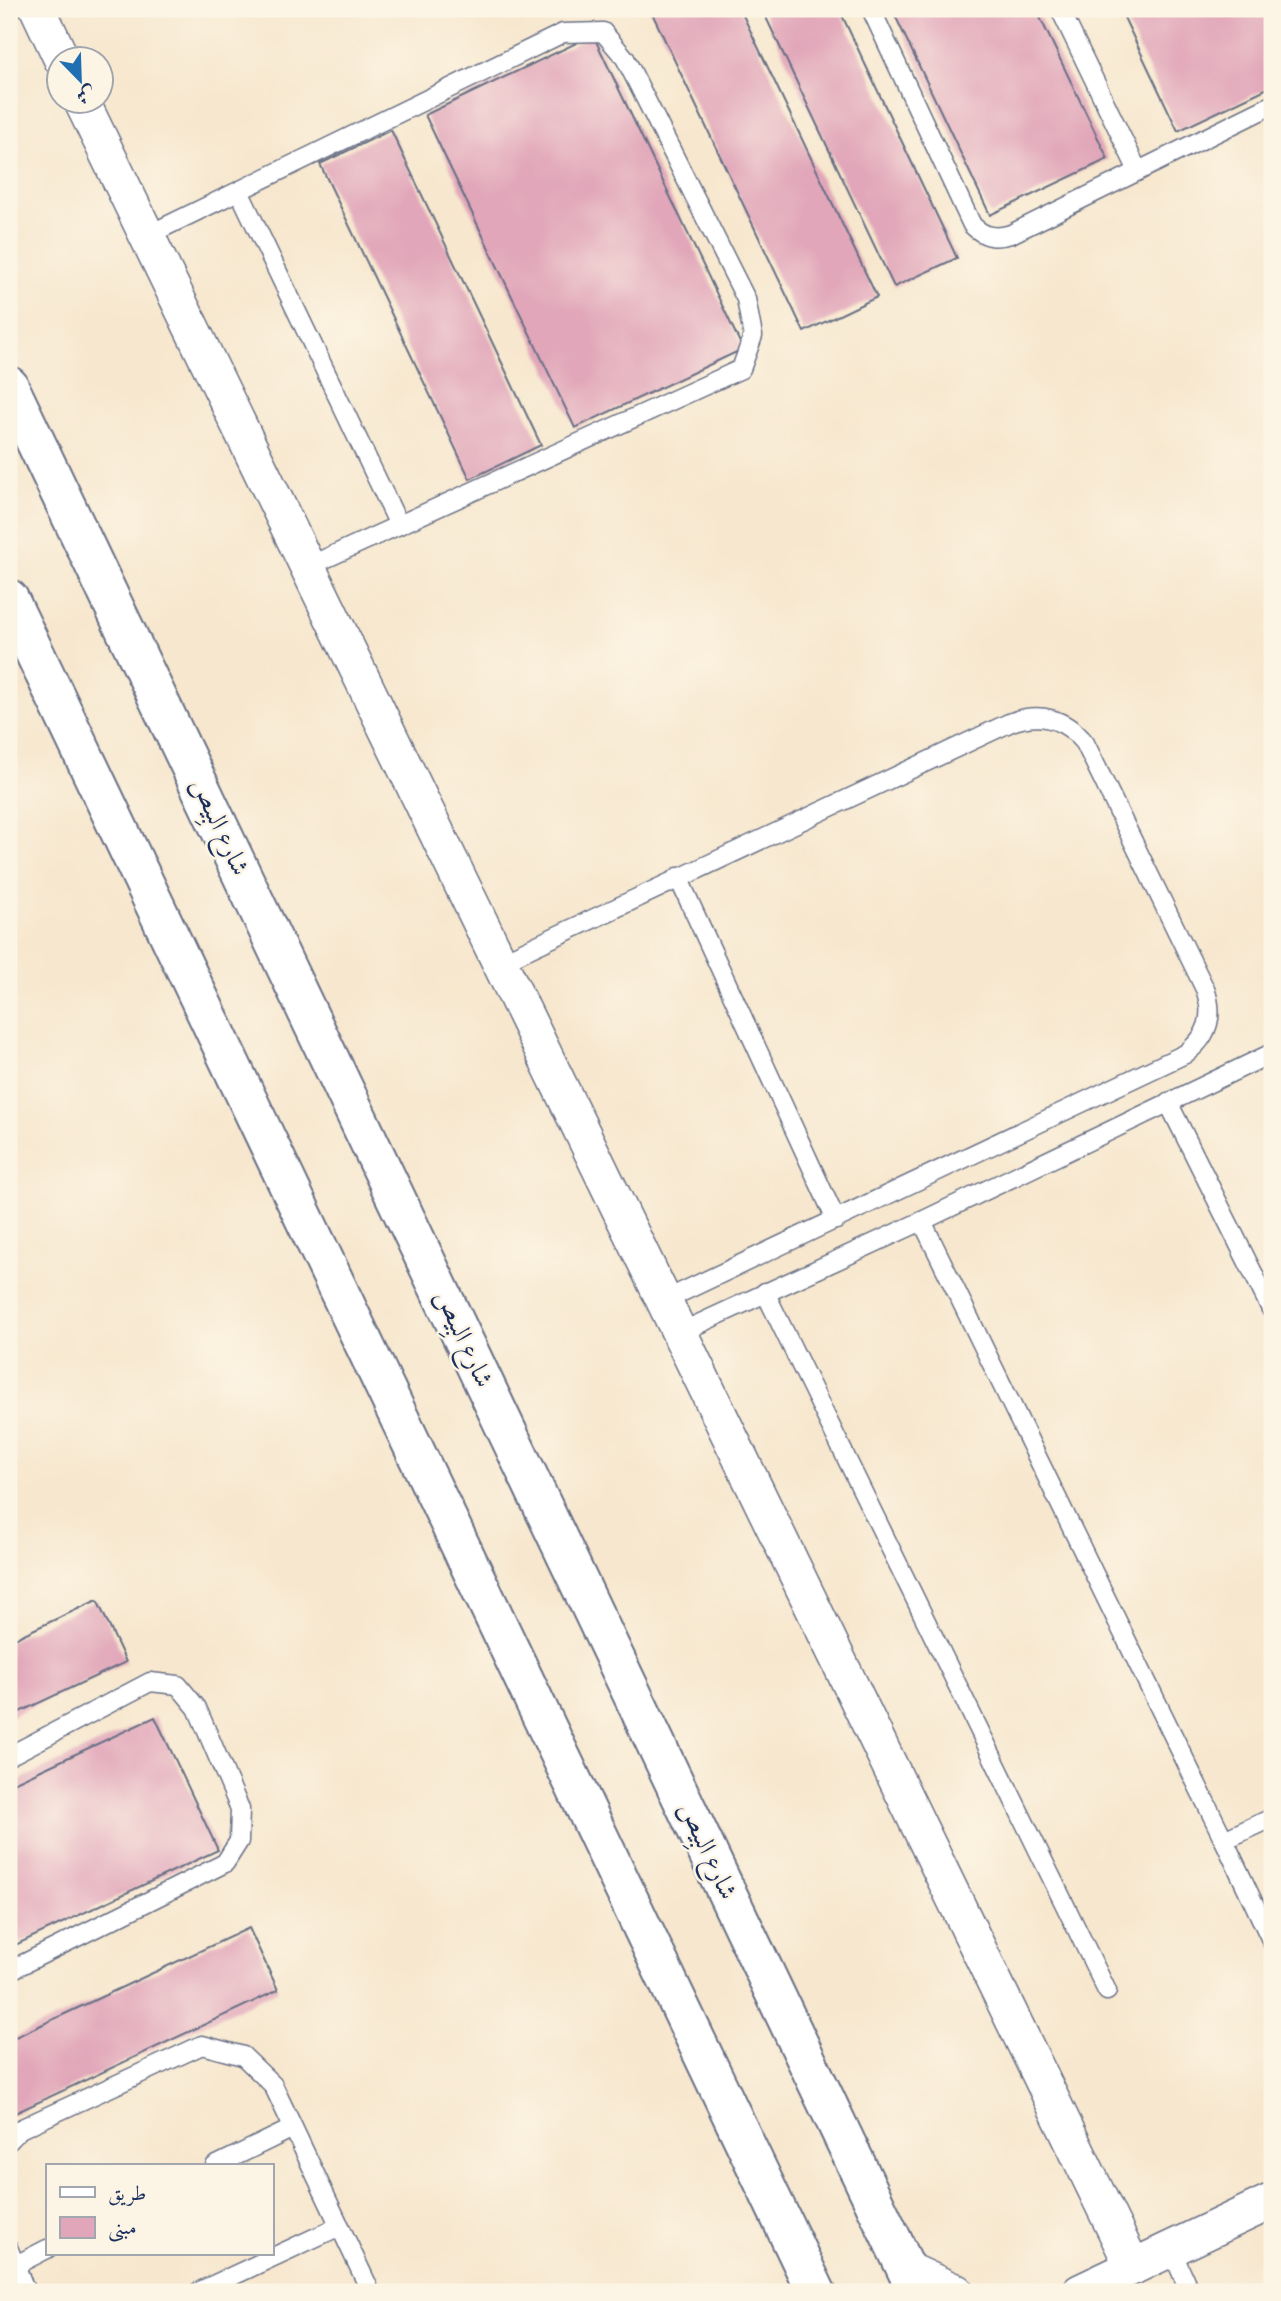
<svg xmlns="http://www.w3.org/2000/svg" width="1281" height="2301" font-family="Vollkorn,Amiri,serif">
<rect width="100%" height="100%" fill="#fcf5e5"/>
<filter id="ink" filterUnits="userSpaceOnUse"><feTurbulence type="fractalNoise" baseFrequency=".0143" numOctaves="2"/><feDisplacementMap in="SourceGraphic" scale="14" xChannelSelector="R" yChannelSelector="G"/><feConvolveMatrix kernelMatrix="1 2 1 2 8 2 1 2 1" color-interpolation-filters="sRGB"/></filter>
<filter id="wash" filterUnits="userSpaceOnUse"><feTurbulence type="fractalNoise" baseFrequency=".00686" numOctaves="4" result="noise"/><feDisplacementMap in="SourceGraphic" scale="28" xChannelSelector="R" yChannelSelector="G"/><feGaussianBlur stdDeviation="1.57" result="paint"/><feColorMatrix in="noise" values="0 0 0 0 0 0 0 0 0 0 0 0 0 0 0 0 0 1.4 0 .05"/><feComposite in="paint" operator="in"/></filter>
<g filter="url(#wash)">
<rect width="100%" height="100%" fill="#f7e7ce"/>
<g id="blocks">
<g fill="#e1a6b9">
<polygon points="650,9 740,9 877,297 804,332"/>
<polygon points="762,9 839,9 957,258 894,287"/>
<polygon points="892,9 1036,9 1108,159 990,215"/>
<polygon points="1120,9 1272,9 1272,86 1178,131"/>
<polygon points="593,35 743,349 575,428 425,115"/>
<polygon points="391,130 541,445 470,479 320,164"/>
<polygon points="97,1600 126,1662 9,1717 9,1641"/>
<polygon points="155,1717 218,1850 9,1948 9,1785"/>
<polygon points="249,1928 278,1990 9,2116 9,2040"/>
</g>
</g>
</g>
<g filter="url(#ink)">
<use href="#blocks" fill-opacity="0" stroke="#686f85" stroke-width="2"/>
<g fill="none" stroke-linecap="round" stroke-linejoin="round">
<defs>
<g id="service">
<path d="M871 9 972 225C984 237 995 239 1011 234L1272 105"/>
<polyline points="1060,9 1138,171"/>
<polyline points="239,191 399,525"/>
<polyline points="146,236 563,33 603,32 625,58 746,299 753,336 741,369 307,567"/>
<polyline points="678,877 836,1220"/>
<path d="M499 963 1009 723C1039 711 1065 718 1085 743L1205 989C1215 1016 1208 1037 1185 1054L663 1301"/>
<polyline points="1168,1102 1272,1311"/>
<polyline points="922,1221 1224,1840 1272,1818"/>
<polyline points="765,1292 1107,1991"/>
<polyline points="679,1333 922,1221 1272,1053"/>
<polyline points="9,1756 150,1682 178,1685 197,1708 240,1809 239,1841 225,1863 9,1971"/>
<polyline points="1224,1840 1272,1942"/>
<polyline points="9,2141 20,2129 202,2045 243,2056 273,2085 368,2286 368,2292"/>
<polyline points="215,2166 293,2128"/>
<polyline points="1171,2249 1190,2292"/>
<polyline points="9,2250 26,2292"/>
<polyline points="14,2266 47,2249"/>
<polyline points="198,2292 340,2226"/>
</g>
<g id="minor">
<polyline points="38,9 62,60"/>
<polyline points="82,102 1133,2267"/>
<polyline points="906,2269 956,2292"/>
<polyline points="1080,2292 1272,2201"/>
</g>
<g id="tertiary">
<polyline points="9,386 917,2292"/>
<polyline points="9,599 816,2292"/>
</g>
</defs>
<use href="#service" stroke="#686f85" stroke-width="21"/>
<use href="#minor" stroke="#686f85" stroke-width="38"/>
<use href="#tertiary" stroke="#686f85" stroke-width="42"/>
<use href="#service" stroke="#fff" stroke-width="18"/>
<use href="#minor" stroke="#fff" stroke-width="35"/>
<use href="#tertiary" stroke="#fff" stroke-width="38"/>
</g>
</g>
<g text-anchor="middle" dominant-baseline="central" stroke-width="5" stroke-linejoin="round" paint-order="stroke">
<g font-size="26" fill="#1b2f5e" stroke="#fcf5e5">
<text transform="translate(219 827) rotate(65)">شارع البِيص</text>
<text transform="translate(463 1339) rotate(65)">شارع البِيص</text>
<text transform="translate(707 1851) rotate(65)">شارع البِيص</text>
</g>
</g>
<rect width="1281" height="2301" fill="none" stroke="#fcf5e5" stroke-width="35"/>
<rect x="46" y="2164" width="228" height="91" fill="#fcf5e5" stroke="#a2a6af" stroke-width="2"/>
<rect x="60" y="2187" width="35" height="10" fill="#ffffff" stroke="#a2a6af" stroke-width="2"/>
<text x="108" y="2200" font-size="21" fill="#1b2f5e">طريق</text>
<rect x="60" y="2217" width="35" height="21" fill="#e1a6b9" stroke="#a2a6af" stroke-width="2"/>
<text x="108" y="2234" font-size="21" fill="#1b2f5e">مبنى</text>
<g transform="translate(80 80) rotate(157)"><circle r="33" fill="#fcf5e5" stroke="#a2a6af" stroke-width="2"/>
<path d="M0-5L12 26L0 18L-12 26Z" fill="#1f6fb2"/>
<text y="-10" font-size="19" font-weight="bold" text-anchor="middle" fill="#1b2f5e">ش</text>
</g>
</svg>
